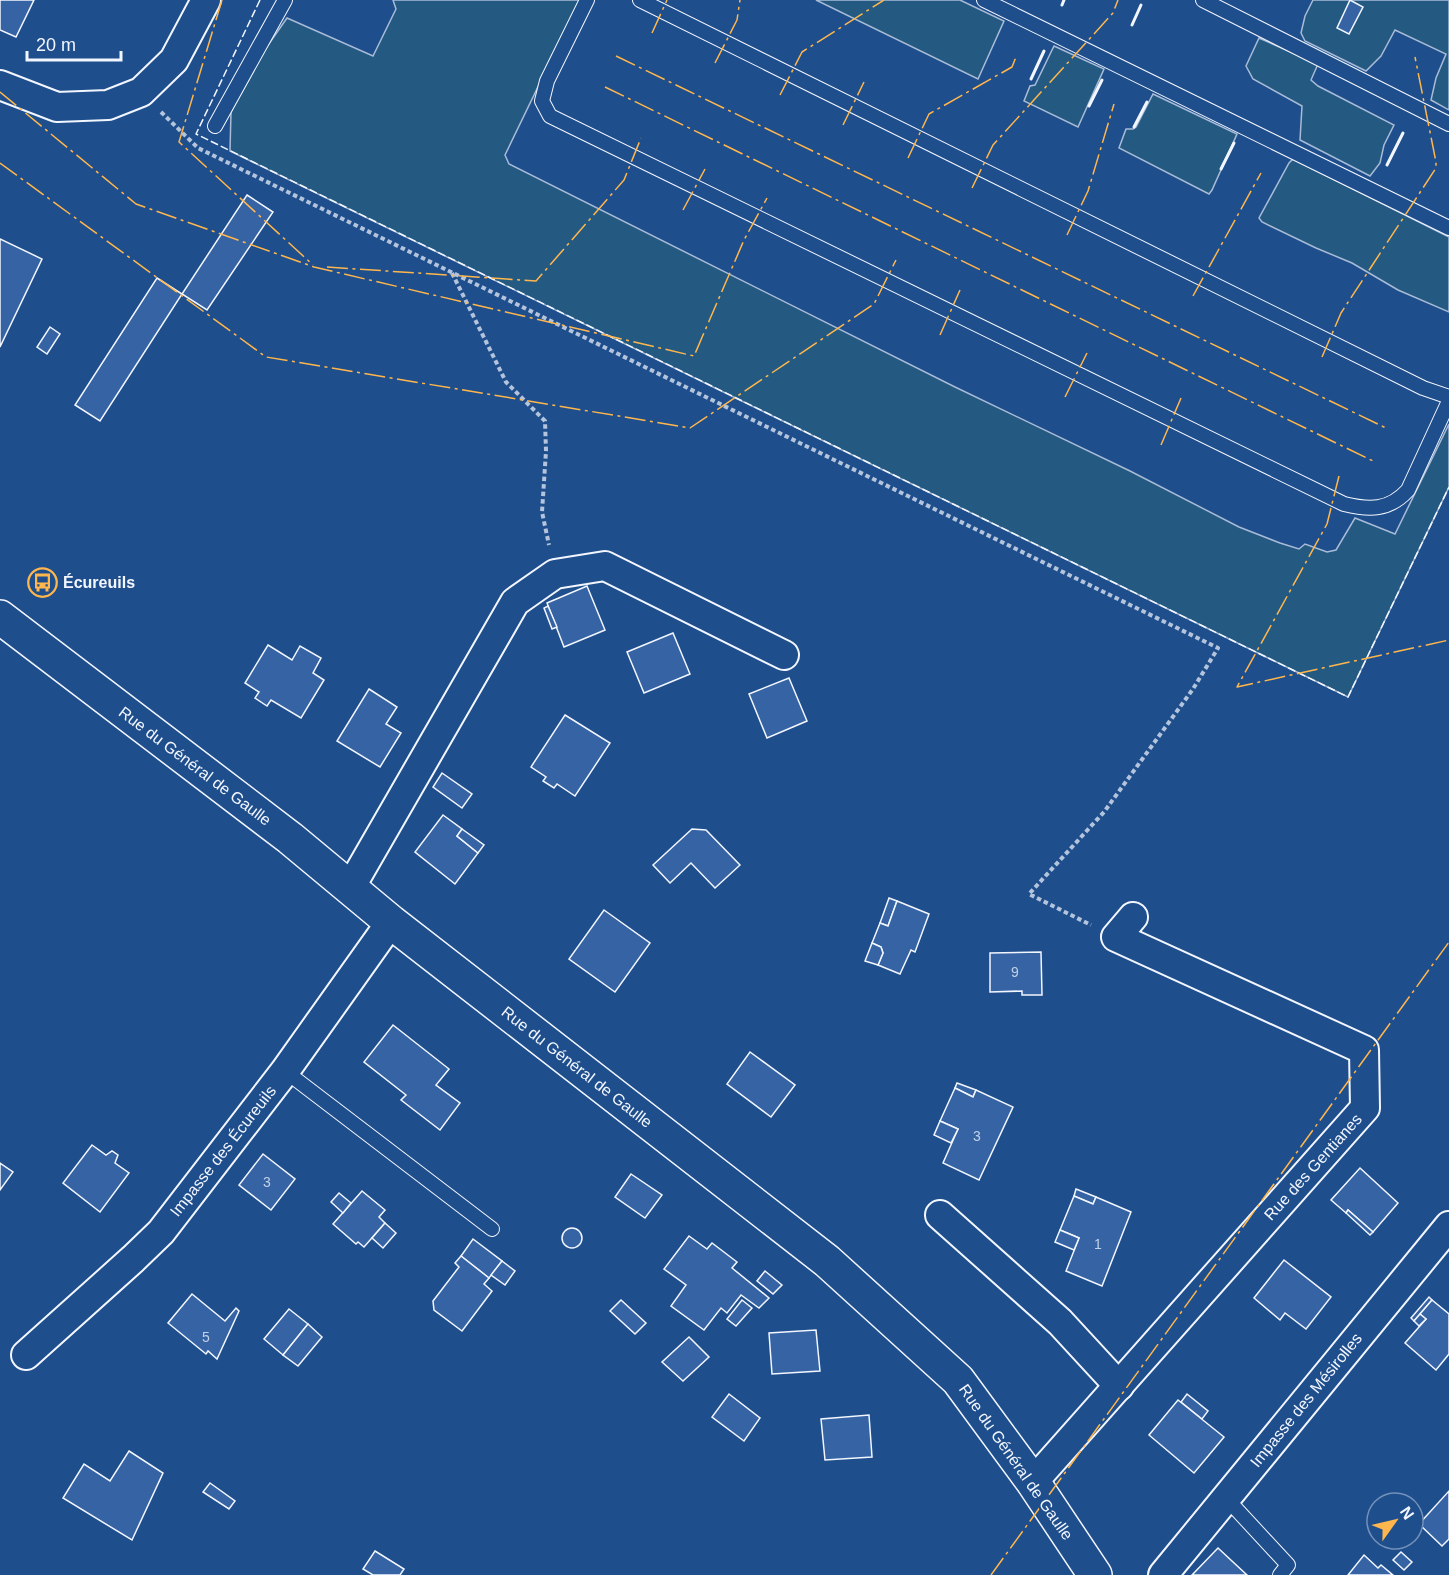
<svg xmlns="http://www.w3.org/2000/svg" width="1449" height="1575" font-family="Arial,sans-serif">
<rect width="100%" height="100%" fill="#1f4e8c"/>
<g fill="#245a82" stroke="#a8bbd7" stroke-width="1.5">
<polygon points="393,0 580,0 505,155 509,164 955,387 1130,471 1239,527 1280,543 1299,549 1305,544 1327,552 1336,550 1355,518 1395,534 1449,424 1449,487 1348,697 230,151 231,112 259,58 287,18 373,56 396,9"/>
<polygon points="816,0 960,0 1004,21 978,79"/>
<polygon points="1313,0 1449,0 1449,110 1431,100 1436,78 1446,54 1395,30 1381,56 1366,71 1305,41 1301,33 1305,16"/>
<polygon points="1259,38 1318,64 1311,80 1318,86 1394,125 1384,145 1380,163 1370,176 1300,140 1302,106 1253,79 1246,66"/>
<polygon points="1054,46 1104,69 1078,127 1024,101 1030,86 1035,85"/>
<polygon points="1153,94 1237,134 1212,190 1209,194 1119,148 1126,129 1133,129 1136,127"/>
<polygon points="1293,159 1449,237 1449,312 1398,290 1352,263 1316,248 1262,222 1259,218 1289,163"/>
</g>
<g fill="#3563a3" stroke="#f2f6ff" stroke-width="1.5">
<polygon points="0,0 34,0 16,37 0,30"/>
<polygon points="1350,0 1363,7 1349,34 1337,28"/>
<polygon points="247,195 273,212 207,310 182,294"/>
<polygon points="0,239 42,259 0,347"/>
<polygon points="157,278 182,294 100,421 75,405"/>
<polygon points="50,327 60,334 47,354 37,347"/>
<polygon points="587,586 605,630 564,647 547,603"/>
<polygon points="548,606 557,627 552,629 544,608"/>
<polygon points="673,633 690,674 644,693 627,652"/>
<polygon points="268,645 292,660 300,646 321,658 313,673 324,680 301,718 271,700 267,706 255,698 259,692 245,683"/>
<polygon points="789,678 807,721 767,738 749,694"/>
<polygon points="369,689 397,707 386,724 401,733 380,767 337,741"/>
<polygon points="565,715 610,743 575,796 557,784 554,788 543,781 546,777 531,767"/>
<polygon points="442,773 472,794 462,808 433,787"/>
<polygon points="443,815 462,829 457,836 478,853 455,884 415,852"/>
<polygon points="462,829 484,845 478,853 457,836"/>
<polygon points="692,829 706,830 740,865 715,888 691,863 670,883 653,865"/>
<polygon points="889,898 897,901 888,926 880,923"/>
<polygon points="897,901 929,914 915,952 911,950 900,974 878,965 883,953 881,947 872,943 880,923 888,926"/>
<polygon points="604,910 650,943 615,992 569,959"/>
<polygon points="872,943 881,947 883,953 878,965 865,961"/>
<polygon points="1041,952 1042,995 1022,995 1022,991 990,992 990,953"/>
<polygon points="393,1025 449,1069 436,1085 460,1103 440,1130 401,1100 406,1095 364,1062"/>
<polygon points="750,1052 795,1085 771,1117 727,1084"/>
<polygon points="957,1083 976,1090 973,1097 955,1088"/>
<polygon points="955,1088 973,1097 976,1090 1013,1107 979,1180 943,1163 958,1129 940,1121"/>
<polygon points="940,1121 958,1129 951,1143 934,1135"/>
<polygon points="92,1145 106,1155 112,1151 118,1155 115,1163 129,1173 100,1212 63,1183"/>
<polygon points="263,1154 295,1179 271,1210 239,1185"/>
<polygon points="0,1163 13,1172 0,1190"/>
<polygon points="1360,1168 1398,1203 1373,1232 1348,1210 1346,1213 1331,1200"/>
<polygon points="631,1174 662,1195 645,1218 615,1197"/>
<polygon points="1076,1189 1096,1197 1093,1204 1074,1196"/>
<polygon points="362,1191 385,1210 379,1217 385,1223 364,1247 358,1242 356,1244 333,1224"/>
<polygon points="339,1193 351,1203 343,1213 331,1202"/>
<polygon points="1074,1196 1093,1204 1096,1197 1131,1212 1102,1286 1066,1271 1079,1238 1060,1230"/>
<polygon points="1348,1210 1373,1232 1370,1235 1346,1213"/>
<polygon points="385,1223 396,1233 383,1248 372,1238"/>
<circle cx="572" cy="1238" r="10"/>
<polygon points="1060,1230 1079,1238 1074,1250 1055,1242"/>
<polygon points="689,1236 707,1249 712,1243 737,1262 732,1268 769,1298 759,1308 741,1295 727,1313 721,1308 704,1330 671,1306 686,1285 664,1269"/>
<polygon points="473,1239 502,1261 489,1278 461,1256"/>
<polygon points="461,1256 489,1278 484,1284 492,1291 462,1331 434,1310 433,1301 459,1267 455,1263"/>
<polygon points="1284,1260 1331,1297 1306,1329 1285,1313 1280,1320 1254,1298"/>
<polygon points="502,1261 515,1271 505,1285 491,1275"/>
<polygon points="765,1271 782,1285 773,1294 757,1281"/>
<polygon points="192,1294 225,1321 236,1308 239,1311 217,1359 208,1351 206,1354 168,1323"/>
<polygon points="1429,1297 1432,1300 1414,1321 1411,1318"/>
<polygon points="621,1300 646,1323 635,1334 610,1311"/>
<polygon points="742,1300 752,1308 736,1326 727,1319"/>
<polygon points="1432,1300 1449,1314 1449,1354 1436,1370 1405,1343 1426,1319 1420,1314"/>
<polygon points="289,1309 308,1324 283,1355 264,1339"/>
<polygon points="1420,1314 1426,1319 1419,1326 1414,1321"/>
<polygon points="308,1324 322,1337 298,1366 283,1355"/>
<polygon points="816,1330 820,1371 772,1374 769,1333"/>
<polygon points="689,1337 709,1357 683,1381 662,1362"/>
<polygon points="729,1394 760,1418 744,1441 712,1417"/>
<polygon points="1187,1394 1208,1411 1202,1419 1181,1402"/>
<polygon points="1178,1400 1224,1437 1194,1473 1149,1435"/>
<polygon points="869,1415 872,1457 825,1460 821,1419"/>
<polygon points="129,1451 163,1473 132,1540 63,1498 84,1464 110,1481"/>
<polygon points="210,1483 235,1501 229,1509 203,1492"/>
<polygon points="1449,1491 1449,1539 1442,1546 1419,1524"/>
<polygon points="1218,1548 1247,1575 1192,1575"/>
<polygon points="375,1551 404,1569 400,1575 373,1575 363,1569"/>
<polygon points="1401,1552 1412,1562 1404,1570 1393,1560"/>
<polygon points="1364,1555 1378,1568 1381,1565 1393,1575 1348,1575"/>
</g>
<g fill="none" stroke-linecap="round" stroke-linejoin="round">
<defs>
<g id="service">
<path d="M587 0 547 81 542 101 550 116 1344 504C1369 510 1389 511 1408 490L1449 401"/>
<polyline points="640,0 1423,388 1449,397"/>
<polyline points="984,0 1449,228"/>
<polyline points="1203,0 1449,124"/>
<polyline points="215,126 285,0"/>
<polyline points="285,1071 492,1229"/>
<polyline points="1226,1498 1288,1565 1280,1575"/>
</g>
<g id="minor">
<polyline points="0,85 57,107 108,105 141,92 174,60 206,0"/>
<polyline points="350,888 515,602 555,574 605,566 784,655"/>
<polyline points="940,1215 1060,1322 1119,1386"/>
<polyline points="26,1355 133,1259 161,1232 285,1071 391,922"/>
<polyline points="1033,1482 1365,1108 1364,1050 1116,937 1133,917"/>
<polyline points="1163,1575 1449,1226"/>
</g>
<polyline id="secondary" points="0,617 290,838 391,922 827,1261 958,1380 1033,1482 1095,1575"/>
</defs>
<use href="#service" stroke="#f2f6ff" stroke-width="16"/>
<use href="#minor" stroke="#f2f6ff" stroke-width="32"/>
<use href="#secondary" stroke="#f2f6ff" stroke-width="36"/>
<g stroke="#b3c4dc" stroke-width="4" stroke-dasharray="4.5 3" stroke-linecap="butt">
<polyline points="161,112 198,148 1218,648 1193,689 1104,812 1029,894 1091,925"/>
<polyline points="452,273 506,382 545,421 546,451 542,512 549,545"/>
</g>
<use href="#service" stroke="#1f4e8c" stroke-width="14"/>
<use href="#minor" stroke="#1f4e8c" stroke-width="28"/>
<use href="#secondary" stroke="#1f4e8c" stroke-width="33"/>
<polyline stroke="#f2f6ff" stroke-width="1.5" stroke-dasharray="8 3" stroke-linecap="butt" points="260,0 196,134 1348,697 1449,487"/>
<g stroke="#f2f6ff" stroke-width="3">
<polyline points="1062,5 1064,0"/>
<polyline points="1132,25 1141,5"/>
<polyline points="1031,79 1044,51"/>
<polyline points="1089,106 1102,80"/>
<polyline points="1134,127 1147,102"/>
<polyline points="1387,165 1403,133"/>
<polyline points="1221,169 1234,143"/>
</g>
<g stroke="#ffb74d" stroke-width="1.5" stroke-dasharray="21 4.5 3 4.5" stroke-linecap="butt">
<polyline points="222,0 179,142 313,265"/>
<polyline points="652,33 667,0"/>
<polyline points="616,56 1386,428"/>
<polyline points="715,63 737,20 740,0"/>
<polyline points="605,87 1373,461"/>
<polyline points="0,92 136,204 314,267 694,356 744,240 767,198"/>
<polyline points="780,95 802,52 884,0"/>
<polyline points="843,125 864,82"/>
<polyline points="908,158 929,114 1012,67 1016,57"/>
<polyline points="0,163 266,357 690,428 874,304 896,260"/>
<polyline points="972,188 993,145 1113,13 1118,0"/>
<polyline points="683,210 705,169"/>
<polyline points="1067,235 1088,191 1114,104"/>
<polyline points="327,267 536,281 624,180 641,138"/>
<polyline points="1193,296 1261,173"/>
<polyline points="940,335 960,290"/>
<polyline points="1322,357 1341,313 1436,168 1436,162 1415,57"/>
<polyline points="1065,397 1087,353"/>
<polyline points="1161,445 1181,398"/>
<polyline points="1339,476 1327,524 1237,687 1449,640"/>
<polyline points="991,1575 1449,942"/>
</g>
</g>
<defs>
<symbol id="bus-ring" viewBox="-11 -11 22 22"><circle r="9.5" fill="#1f4e8c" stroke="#ffb74d" stroke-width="1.5"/><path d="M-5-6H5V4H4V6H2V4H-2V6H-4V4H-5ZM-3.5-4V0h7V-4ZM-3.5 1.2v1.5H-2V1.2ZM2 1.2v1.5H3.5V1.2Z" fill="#ffb74d"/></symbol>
</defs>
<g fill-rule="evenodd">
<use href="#bus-ring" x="26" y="566" width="33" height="33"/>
</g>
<g text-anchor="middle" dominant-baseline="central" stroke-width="4.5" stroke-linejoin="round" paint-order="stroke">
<g font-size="14" fill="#c3d1e8">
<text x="1015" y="972">9</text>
<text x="977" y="1136">3</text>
<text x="267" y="1182">3</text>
<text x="1098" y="1244">1</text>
<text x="206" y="1337">5</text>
</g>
<g font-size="16" font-weight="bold" fill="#f2f6ff" stroke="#1f4e8c" text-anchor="start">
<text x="63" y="582">Écureuils</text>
</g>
<g font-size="16" fill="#f2f6ff" stroke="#1f4e8c">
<text transform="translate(195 766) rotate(37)">Rue du Général de Gaulle</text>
<text transform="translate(577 1067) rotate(38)">Rue du Général de Gaulle</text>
<text transform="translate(223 1151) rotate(-52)">Impasse des Écureuils</text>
<text transform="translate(1313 1167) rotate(-48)">Rue des Gentianes</text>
<text transform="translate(1306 1400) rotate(-51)">Impasse des Mésirolles</text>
<text transform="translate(1016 1462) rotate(55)">Rue du Général de Gaulle</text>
</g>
</g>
<g transform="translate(1395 1521) rotate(56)"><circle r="28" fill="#1f4e8c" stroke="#7391ba" stroke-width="1.5"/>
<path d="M0-4.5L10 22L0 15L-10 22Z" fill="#ffb74d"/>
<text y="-9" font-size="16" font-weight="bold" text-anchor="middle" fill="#f2f6ff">N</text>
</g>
<path d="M27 51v9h94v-9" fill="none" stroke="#f2f6ff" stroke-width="3"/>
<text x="36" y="51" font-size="18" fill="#f2f6ff" stroke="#1f4e8c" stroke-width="4.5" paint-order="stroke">20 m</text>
</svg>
